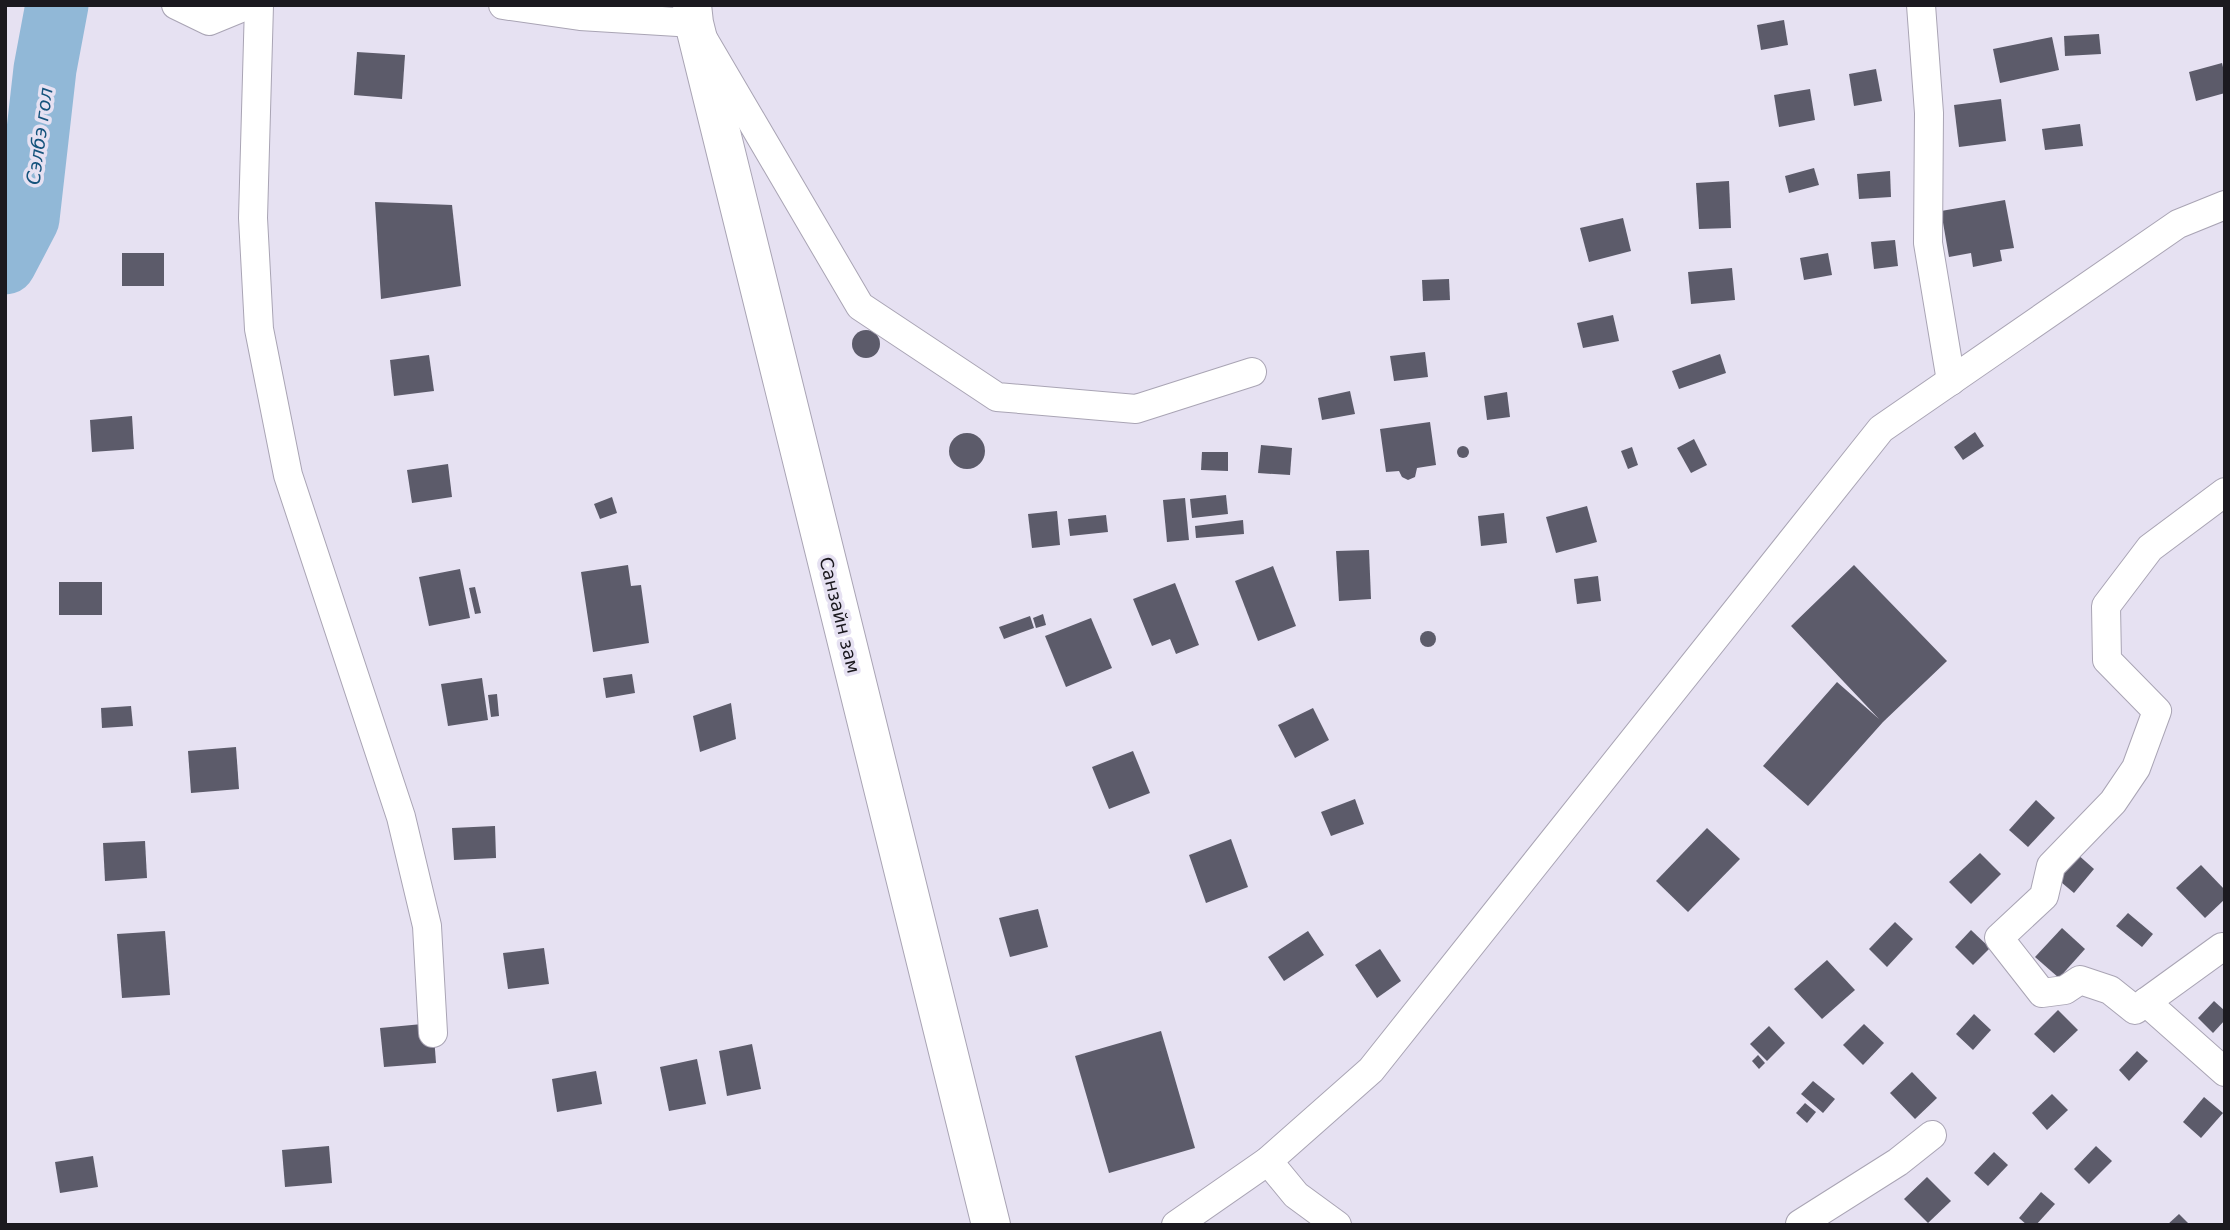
<svg xmlns="http://www.w3.org/2000/svg" width="2230" height="1230" font-family="'DejaVu Sans',sans-serif">
<rect width="100%" height="100%" fill="#e6e1f2"/>
<g fill="none" stroke-linecap="round" stroke-linejoin="round">
<polyline stroke="#91b8d7" stroke-width="63" points="5,263 28,219 45,69 57,5"/>
</g>
<g fill="#5c5b6a">
<polygon points="1784,20 1788,45 1761,50 1757,25"/>
<polygon points="2099,34 2101,54 2065,56 2064,36"/>
<polygon points="2052,37 2059,70 2000,83 1993,49"/>
<polygon points="357,52 405,55 402,99 354,95"/>
<polygon points="2222,63 2225,76 2225,93 2196,101 2189,72"/>
<polygon points="1876,69 1882,101 1854,106 1849,74"/>
<polygon points="1810,89 1815,120 1779,127 1774,95"/>
<polygon points="2001,99 2006,141 1959,147 1954,105"/>
<polygon points="2080,124 2083,146 2045,150 2042,129"/>
<polygon points="1814,168 1819,185 1789,193 1785,176"/>
<polygon points="1890,171 1891,197 1859,199 1857,174"/>
<polygon points="1729,181 1731,228 1699,229 1696,183"/>
<polygon points="2005,200 2014,248 2000,250 2002,261 1973,267 1971,253 1949,257 1941,211"/>
<polygon points="375,202 452,205 461,286 381,299"/>
<polygon points="1623,218 1631,251 1589,262 1580,228"/>
<polygon points="1895,240 1898,266 1874,269 1871,242"/>
<rect x="122" y="253" width="42" height="33"/>
<polygon points="1828,253 1832,275 1804,280 1800,258"/>
<polygon points="1732,268 1735,300 1691,304 1688,272"/>
<polygon points="1449,279 1450,300 1423,301 1422,280"/>
<polygon points="1613,315 1619,341 1583,348 1577,323"/>
<circle cx="866" cy="344" r="14"/>
<polygon points="1425,352 1428,377 1394,381 1390,356"/>
<polygon points="1720,354 1726,373 1679,389 1672,371"/>
<polygon points="429,355 434,391 394,396 390,360"/>
<polygon points="1350,391 1355,414 1322,420 1318,398"/>
<polygon points="1507,392 1510,417 1487,420 1484,396"/>
<polygon points="132,416 134,449 92,452 90,420"/>
<polygon points="1430,422 1436,465 1417,468 1415,477 1408,480 1402,477 1399,471 1386,472 1380,429"/>
<polygon points="1975,432 1984,446 1963,460 1954,447"/>
<circle cx="967" cy="451" r="18"/>
<polygon points="1694,439 1707,465 1691,473 1677,448"/>
<polygon points="1261,445 1292,448 1290,475 1258,473"/>
<circle cx="1463" cy="452" r="6"/>
<polygon points="1632,447 1638,465 1628,469 1621,451"/>
<polygon points="1202,452 1228,452 1228,471 1201,470"/>
<polygon points="448,464 452,497 412,503 407,470"/>
<polygon points="1226,495 1228,514 1192,518 1190,499"/>
<polygon points="612,497 617,513 600,519 594,504"/>
<polygon points="1185,498 1189,540 1167,542 1163,500"/>
<polygon points="1587,506 1597,542 1556,553 1546,517"/>
<polygon points="1057,511 1060,545 1032,548 1028,514"/>
<polygon points="1504,513 1507,543 1481,546 1478,516"/>
<polygon points="1106,515 1108,532 1070,536 1068,519"/>
<polygon points="1243,520 1244,534 1196,538 1195,526"/>
<polygon points="1369,550 1371,599 1339,601 1336,551"/>
<polygon points="628,565 631,586 641,585 649,643 593,652 581,572"/>
<polygon points="1854,565 1947,661 1883,722 1808,806 1763,766 1837,682 1879,719 1791,626"/>
<polygon points="1273,566 1296,626 1258,641 1235,581"/>
<polygon points="460,569 470,618 429,626 419,577"/>
<polygon points="1598,576 1601,601 1577,604 1574,579"/>
<rect x="59" y="582" width="43" height="33"/>
<polygon points="1175,583 1199,645 1176,654 1170,639 1152,646 1133,599"/>
<polygon points="475,587 481,613 475,614 469,588"/>
<polygon points="1043,614 1046,625 1036,628 1033,618"/>
<polygon points="1030,616 1034,628 1004,639 999,627"/>
<polygon points="1091,618 1112,668 1066,687 1045,636"/>
<circle cx="1428" cy="639" r="8"/>
<polygon points="632,674 635,693 606,698 603,678"/>
<polygon points="482,678 488,720 448,726 441,684"/>
<polygon points="497,694 499,716 491,717 488,695"/>
<polygon points="731,703 736,739 700,752 693,716"/>
<polygon points="131,706 133,726 102,728 101,708"/>
<polygon points="1313,708 1329,740 1295,758 1278,725"/>
<polygon points="236,747 239,789 191,793 188,751"/>
<polygon points="1133,751 1150,793 1109,809 1092,767"/>
<polygon points="1355,799 1364,824 1331,836 1321,812"/>
<polygon points="2036,800 2055,818 2028,847 2009,830"/>
<polygon points="495,826 496,858 454,860 452,828"/>
<polygon points="1707,828 1740,859 1688,912 1656,881"/>
<polygon points="1231,839 1248,887 1206,903 1189,855"/>
<polygon points="145,841 147,878 105,881 103,843"/>
<polygon points="1980,853 2001,874 1971,904 1949,882"/>
<polygon points="2076,853 2094,869 2074,893 2055,877"/>
<polygon points="2201,865 2225,890 2225,899 2205,918 2176,888"/>
<polygon points="1038,909 1048,947 1010,957 999,918"/>
<polygon points="2128,913 2153,934 2142,947 2116,926"/>
<polygon points="1895,922 1913,939 1887,967 1869,949"/>
<polygon points="2062,928 2085,949 2059,978 2035,957"/>
<polygon points="1971,930 1990,948 1973,965 1955,947"/>
<polygon points="165,931 170,995 122,998 117,934"/>
<polygon points="1308,931 1324,955 1284,981 1268,957"/>
<polygon points="544,948 549,984 508,989 503,953"/>
<polygon points="1380,949 1401,981 1377,998 1355,965"/>
<polygon points="1827,960 1855,990 1822,1019 1794,989"/>
<polygon points="2214,1001 2225,1011 2225,1020 2213,1033 2198,1018"/>
<polygon points="2058,1010 2078,1030 2054,1053 2034,1034"/>
<polygon points="1974,1014 1991,1030 1973,1050 1956,1034"/>
<polygon points="433,1023 436,1063 384,1067 380,1028"/>
<polygon points="1864,1024 1884,1043 1863,1065 1843,1045"/>
<polygon points="1769,1026 1785,1043 1767,1061 1750,1044"/>
<polygon points="1161,1031 1195,1148 1109,1173 1075,1056"/>
<polygon points="752,1044 761,1089 727,1096 719,1051"/>
<polygon points="2137,1051 2148,1061 2129,1081 2119,1070"/>
<polygon points="1758,1055 1765,1063 1759,1069 1752,1061"/>
<polygon points="697,1059 706,1104 669,1111 660,1067"/>
<polygon points="596,1071 602,1104 557,1112 552,1079"/>
<polygon points="1912,1072 1937,1098 1915,1119 1890,1093"/>
<polygon points="1813,1081 1835,1099 1823,1113 1801,1094"/>
<polygon points="2052,1094 2068,1110 2047,1130 2032,1113"/>
<polygon points="2204,1097 2223,1113 2201,1138 2183,1122"/>
<polygon points="1805,1103 1816,1112 1807,1123 1796,1113"/>
<polygon points="329,1146 332,1183 285,1187 282,1150"/>
<polygon points="2096,1146 2112,1161 2089,1184 2074,1169"/>
<polygon points="1994,1152 2008,1165 1988,1186 1974,1173"/>
<polygon points="93,1156 98,1187 60,1193 55,1162"/>
<polygon points="1927,1177 1951,1201 1928,1223 1904,1199"/>
<polygon points="2041,1192 2055,1204 2036,1225 2027,1225 2019,1218"/>
<polygon points="2179,1214 2190,1225 2167,1225"/>
</g>
<g fill="none" stroke-linecap="round" stroke-linejoin="round">
<defs>
<g id="minor">
<polyline points="176,5 209,21 248,5"/>
<polyline points="259,5 253,218 259,329 288,475 401,817 427,926 433,1033"/>
<polyline points="503,5 580,16 694,23 860,306 997,397 1136,409 1252,372"/>
<polyline points="1921,5 1929,113 1928,243 1951,381"/>
<polyline points="2222,947 2135,1010 2110,990 2080,980 2065,990 2042,993 1999,938 2044,896 2051,866 2113,802 2136,768 2157,711 2107,660 2106,606 2150,548 2225,492"/>
<polyline points="2146,1002 2225,1072"/>
<polyline points="1268,1161 1296,1195 1337,1225"/>
<polyline points="1800,1224 1898,1162 1932,1135"/>
<polyline points="1176,1225 1268,1161 1371,1070 1881,429 2178,224 2225,205"/>
</g>
<polyline id="secondary" points="692,5 694,23 991,1225"/>
</defs>
<use href="#minor" stroke="#a9a4b4" stroke-width="30"/>
<use href="#secondary" stroke="#a9a4b4" stroke-width="40"/>
<use href="#minor" stroke="#fff" stroke-width="28"/>
<use href="#secondary" stroke="#fff" stroke-width="38"/>
</g>
<g text-anchor="middle" dominant-baseline="central" stroke-width="7" stroke-linejoin="round" paint-order="stroke">
<g font-size="18" fill="#1b191f" stroke="#e6e1f2">
<text transform="translate(840 615) rotate(76)">Санзайн зам</text>
</g>
<g font-size="19" font-style="italic" fill="#15537c" stroke="#e6e1f2">
<text transform="translate(39 136) rotate(-82)">Сэлбэ гол</text>
</g>
</g>
<rect width="2230" height="1230" fill="none" stroke="#1b191f" stroke-width="14"/>
</svg>
